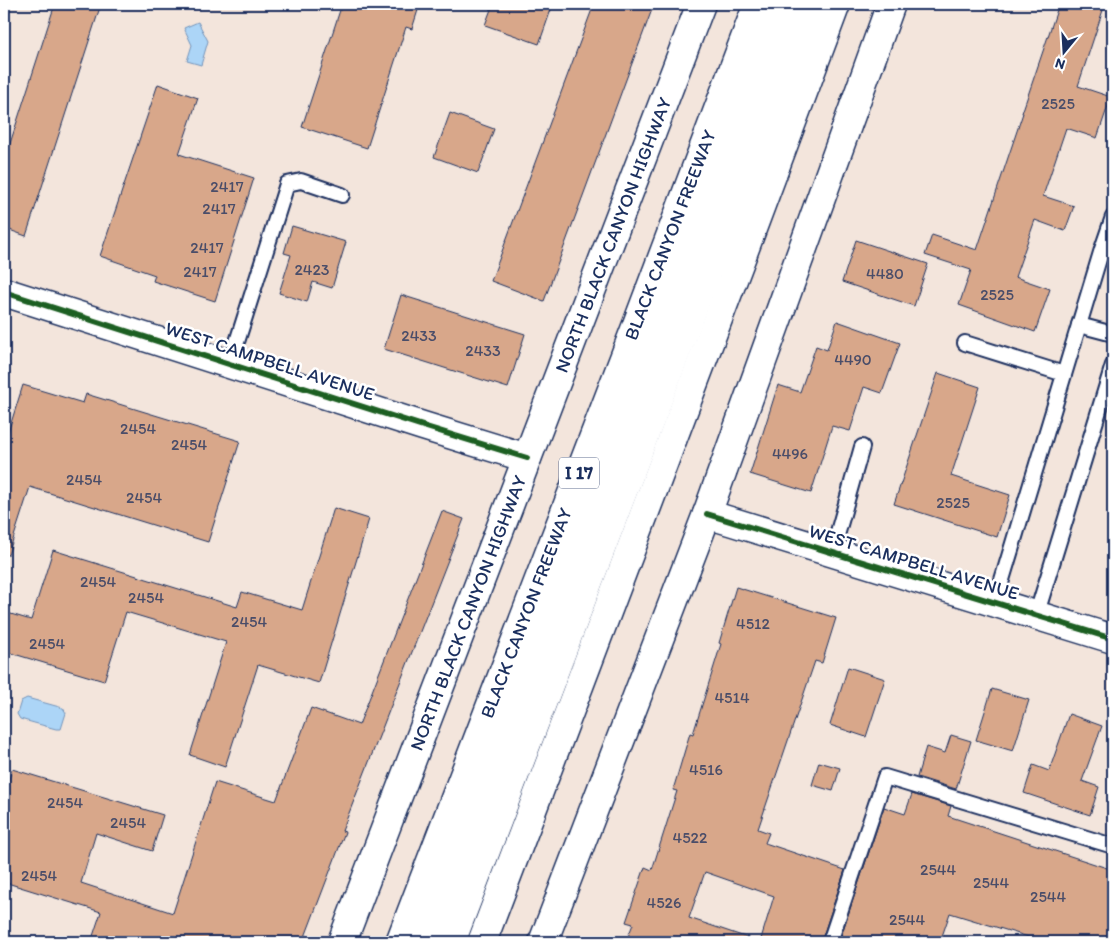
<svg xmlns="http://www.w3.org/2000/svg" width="1117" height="946" font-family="Itim,sans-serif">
<rect width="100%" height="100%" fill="#f3e5dc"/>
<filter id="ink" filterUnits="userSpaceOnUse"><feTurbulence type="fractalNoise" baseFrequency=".02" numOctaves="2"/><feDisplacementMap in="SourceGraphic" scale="10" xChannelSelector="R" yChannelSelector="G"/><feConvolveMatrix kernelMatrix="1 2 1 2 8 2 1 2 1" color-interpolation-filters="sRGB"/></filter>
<g filter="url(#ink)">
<g fill="#acd5f7" stroke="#7293ba">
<polygon points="198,22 208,41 201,65 187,61 192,45 184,28"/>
<polygon points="27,698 63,708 66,713 61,729 56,729 20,719 17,714 21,701"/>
</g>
<g fill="#d8a78a" stroke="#1b2f5e">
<polygon points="55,4 101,4 26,236 4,228 4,162"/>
<polygon points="342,4 399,4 418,10 412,29 406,27 367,148 302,127"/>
<polygon points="493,4 553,4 539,44 485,25"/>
<polygon points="594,4 654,4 544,301 491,281"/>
<polygon points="1059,4 1105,4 1078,86 1111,97 1097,138 1066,128 1043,196 1074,206 1065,231 1035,220 1015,277 1050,289 1035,332 959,305 971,270 925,255 932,235 977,250 1023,113 1022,113"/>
<polygon points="158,84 198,98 179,154 254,178 215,301 153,281 155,275 100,256"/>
<polygon points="450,113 494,129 478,173 434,157"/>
<polygon points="292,226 346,242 332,288 313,282 307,302 279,293 291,255 284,253"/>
<polygon points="856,240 928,264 914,306 842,282"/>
<polygon points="401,295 525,334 508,388 384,349"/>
<polygon points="837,321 900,343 882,393 864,387 850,431 832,426 811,493 750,474 778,385 800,392 816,346 827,350"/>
<polygon points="938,373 980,387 951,476 1010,495 997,537 894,504"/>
<polygon points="23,385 83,403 86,394 240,441 208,542 30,487 8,555 4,555 4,445"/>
<polygon points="334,508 369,519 319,683 258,665 225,767 190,755 226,642 126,612 104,681 4,651 4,612 31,620 53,550 237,607 242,592 302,610"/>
<polygon points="442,511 464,519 342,831 345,832 303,942 91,942 101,912 4,882 4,797 12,769 163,815 152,851 96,833 81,883 173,913 215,782 276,801 311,708 359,725"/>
<polygon points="736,587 836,618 822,663 815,661 758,829 769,833 765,843 845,870 821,942 760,942 774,896 705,872 689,918 751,939 750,942 626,942 633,924 626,922 645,867 652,870 677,791 673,790 690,733 693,734 721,644 719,643"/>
<polygon points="848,667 885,679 866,737 830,725"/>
<polygon points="992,689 1029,700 1013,751 976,740"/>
<polygon points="1069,714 1102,726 1082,781 1099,787 1090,815 1024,793 1033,765 1049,771"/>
<polygon points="951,735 971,741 956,789 917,777 926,747 945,753"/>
<polygon points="819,762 840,768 833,791 812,785"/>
<polygon points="912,794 951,806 948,816 1113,870 1113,942 1045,942 950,913 940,942 839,942 884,807 905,814"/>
</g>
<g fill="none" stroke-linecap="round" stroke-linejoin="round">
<defs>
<g id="service">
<polyline points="1079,325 1113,334"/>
<polyline points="965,343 1064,374"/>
<polyline points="230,364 287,184 301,181 342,195"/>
<polyline points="832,553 862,447"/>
<polyline points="995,603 1102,249 1113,217"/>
<polyline points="1036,616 1113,365"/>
<polyline points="830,942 885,777 1113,846"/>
</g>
<g id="tertiary">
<polyline points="4,292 423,426 527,458"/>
<polyline points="707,514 1113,639"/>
</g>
<g id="secondary">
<polyline points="342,942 701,4"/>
<polyline points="543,942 707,514 891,4"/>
</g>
<g id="motorway">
<polyline points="400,942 636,327 758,4"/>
<polyline points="428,942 785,4"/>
<polyline points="451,942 809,4"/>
<polyline points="482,942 743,253 836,4"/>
</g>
</defs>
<use href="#service" stroke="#1b2f5e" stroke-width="18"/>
<use href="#tertiary" stroke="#1b2f5e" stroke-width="31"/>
<use href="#secondary" stroke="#1b2f5e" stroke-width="31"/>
<use href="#motorway" stroke="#1b2f5e" stroke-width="31"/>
<use href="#service" stroke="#fff" stroke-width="14"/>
<use href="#tertiary" stroke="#fff" stroke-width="28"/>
<use href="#secondary" stroke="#fff" stroke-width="28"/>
<use href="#motorway" stroke="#fff" stroke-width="28"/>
<defs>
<g id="cycleway">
<polyline points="4,292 423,426 527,458"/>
<polyline points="707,514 1113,639"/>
</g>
</defs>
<use href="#cycleway" stroke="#fff" stroke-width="9"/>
<use href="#cycleway" stroke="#1b5e20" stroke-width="6"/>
</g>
</g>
<g text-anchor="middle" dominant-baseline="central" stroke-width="5" stroke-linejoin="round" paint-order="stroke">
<g font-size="16" fill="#4a4d69">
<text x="1058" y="103">2525</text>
<text x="227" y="186">2417</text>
<text x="219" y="208">2417</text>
<text x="207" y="247">2417</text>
<text x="312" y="269">2423</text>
<text x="200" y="271">2417</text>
<text x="885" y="273">4480</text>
<text x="997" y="294">2525</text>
<text x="419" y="335">2433</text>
<text x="483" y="350">2433</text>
<text x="853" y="359">4490</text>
<text x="138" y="428">2454</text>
<text x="189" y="444">2454</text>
<text x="790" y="453">4496</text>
<text x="84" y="479">2454</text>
<text x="144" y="497">2454</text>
<text x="953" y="502">2525</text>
<text x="98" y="581">2454</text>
<text x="146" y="597">2454</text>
<text x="249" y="621">2454</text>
<text x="753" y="623">4512</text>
<text x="47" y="643">2454</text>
<text x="732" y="697">4514</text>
<text x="706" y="769">4516</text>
<text x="65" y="802">2454</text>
<text x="128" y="822">2454</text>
<text x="690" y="837">4522</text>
<text x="938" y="869">2544</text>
<text x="39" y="875">2454</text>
<text x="991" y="882">2544</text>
<text x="1048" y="896">2544</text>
<text x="664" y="902">4526</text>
<text x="907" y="919">2544</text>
</g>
<rect fill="#fff" stroke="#5f6d8e" stroke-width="1" x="559" y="457.5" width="40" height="31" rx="4"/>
<g font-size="18" font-weight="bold" fill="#1b2f5e">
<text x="579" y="473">I 17</text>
</g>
<g font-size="19" fill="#1b2f5e" stroke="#fff">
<text transform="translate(613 235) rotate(-69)">NORTH BLACK CANYON HIGHWAY</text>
<text transform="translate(670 235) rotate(-69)">BLACK CANYON FREEWAY</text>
<text transform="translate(270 361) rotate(18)">WEST CAMPBELL AVENUE</text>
<text transform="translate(914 562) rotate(17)">WEST CAMPBELL AVENUE</text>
<text transform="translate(468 613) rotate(-69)">NORTH BLACK CANYON HIGHWAY</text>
<text transform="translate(526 613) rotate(-69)">BLACK CANYON FREEWAY</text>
</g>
</g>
<rect width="1117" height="946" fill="none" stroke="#fff" stroke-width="20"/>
<rect x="10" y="10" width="1097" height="926" fill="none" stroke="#1b2f5e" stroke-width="2" filter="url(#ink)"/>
<g transform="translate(1064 52) rotate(198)" stroke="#ffffff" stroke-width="4" paint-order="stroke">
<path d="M0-4L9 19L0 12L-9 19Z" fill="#1b2f5e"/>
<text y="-8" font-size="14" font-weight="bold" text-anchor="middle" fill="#1b2f5e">N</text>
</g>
</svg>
